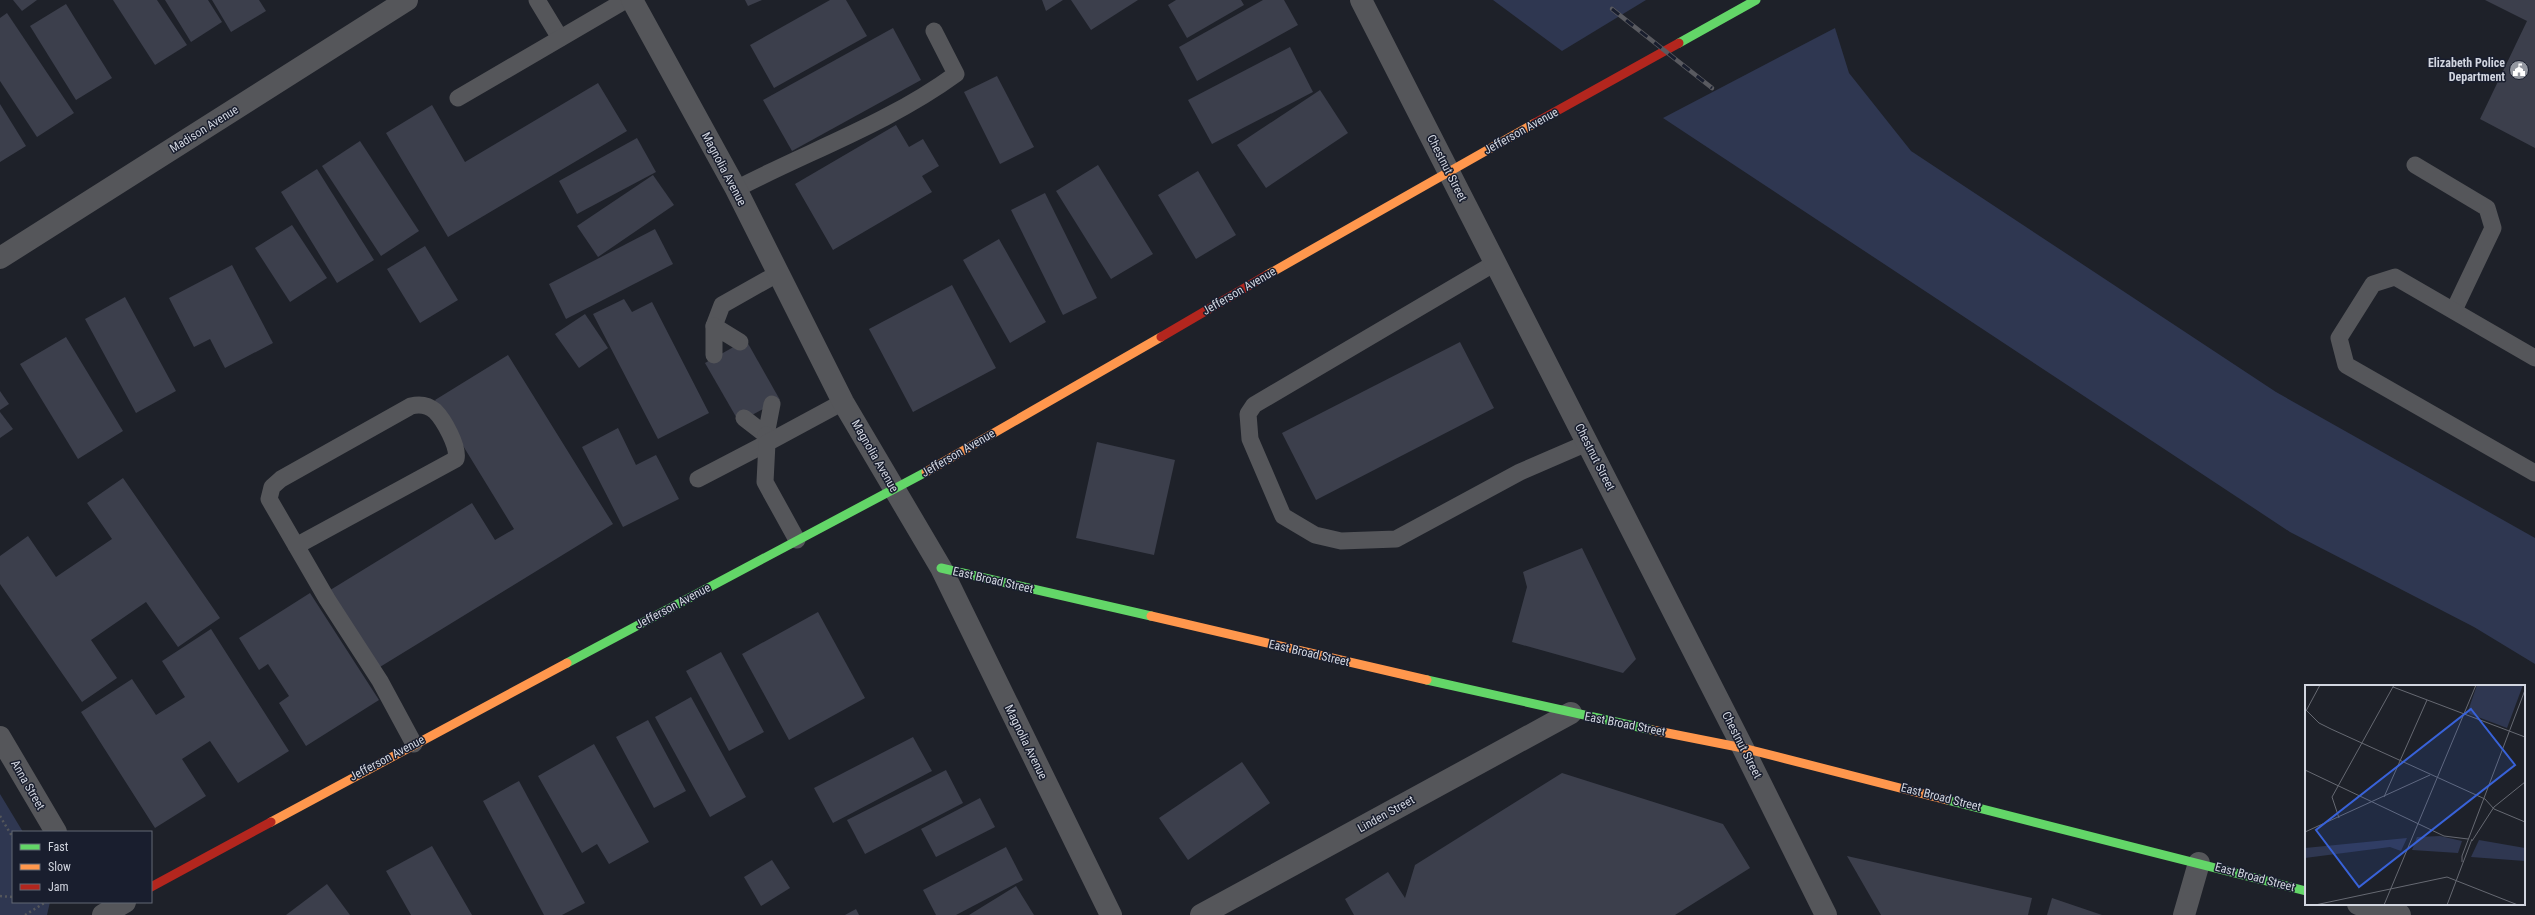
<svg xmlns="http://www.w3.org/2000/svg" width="2535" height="915" font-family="'Roboto Condensed',sans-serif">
<rect width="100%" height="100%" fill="#1e2129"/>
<g fill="#2f3751">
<polygon points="1493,0 1646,0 1562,51"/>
<polygon points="1835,28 1849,73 1911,151 2276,392 2535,538 2535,664 2474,627 2290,532 1663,118"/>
<polygon points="0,794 23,832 13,832 13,902 50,902 47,915 0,915"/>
</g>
<g fill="#3c3f4c">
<polygon points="13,0 37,0 22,11"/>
<polygon points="113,0 157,0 187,45 155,65"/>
<polygon points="165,0 208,0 222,22 191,42"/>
<polygon points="212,0 259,0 266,11 231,32"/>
<polygon points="745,0 762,0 748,6"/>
<polygon points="830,0 846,0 867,36 774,88 750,45"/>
<polygon points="1042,0 1063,0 1046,11"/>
<polygon points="1071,0 1138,0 1091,30"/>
<polygon points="1176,0 1241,0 1244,5 1187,38 1168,5"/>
<polygon points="1263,0 1284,0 1298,25 1197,81 1179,47"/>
<polygon points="2485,0 2535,0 2535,148 2480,119 2527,21"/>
<polygon points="66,4 112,78 76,100 30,26"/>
<polygon points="7,13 74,113 37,137 0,81 0,18"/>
<polygon points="893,28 921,80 792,151 763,100"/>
<polygon points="1290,47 1313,92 1212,144 1188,100"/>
<polygon points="997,76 1034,147 1000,164 964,92"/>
<polygon points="598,83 627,131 448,237 386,133 432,105 465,162"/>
<polygon points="1320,90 1348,133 1266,188 1237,145"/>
<polygon points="0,104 26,146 0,162"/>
<polygon points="896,125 909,147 923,139 939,166 922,176 932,192 833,250 795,184"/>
<polygon points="637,138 656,172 577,214 559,181"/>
<polygon points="360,141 419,231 381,256 322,166"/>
<polygon points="1098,165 1153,254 1111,279 1056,191"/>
<polygon points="317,169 374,260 337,283 281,192"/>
<polygon points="1198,171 1236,235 1196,259 1158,195"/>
<polygon points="653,175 674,205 598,257 577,226"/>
<polygon points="1045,193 1097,298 1063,315 1011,210"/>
<polygon points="292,225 327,278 290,302 255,248"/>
<polygon points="655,229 673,264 566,319 549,284"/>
<polygon points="999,239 1046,322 1010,343 963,260"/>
<polygon points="425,246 458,300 420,323 387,269"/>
<polygon points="232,265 273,343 225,368 210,339 194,347 169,298"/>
<polygon points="952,285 996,368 913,412 869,329"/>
<polygon points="125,297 176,391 136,413 85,319"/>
<polygon points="624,299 632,312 652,302 709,413 658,439 593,314"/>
<polygon points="585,314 608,348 579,368 555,334"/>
<polygon points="66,337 123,431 78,459 20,364"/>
<polygon points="746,340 780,400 739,422 705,363"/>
<polygon points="1460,342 1494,408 1316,500 1282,433"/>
<polygon points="508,355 613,524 375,670 327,592 472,503 495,540 514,529 435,400"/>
<polygon points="0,391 9,404 0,410"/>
<polygon points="0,412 13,429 0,438"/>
<polygon points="618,428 636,465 656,455 679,499 623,527 582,447"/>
<polygon points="1097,442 1175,460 1154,555 1076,538"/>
<polygon points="123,478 220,618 178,647 146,602 91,640 117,678 82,702 0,584 0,556 28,536 56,577 112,539 87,503"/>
<polygon points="1582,548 1636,659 1623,673 1512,642 1527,587 1523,572"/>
<polygon points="310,593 379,700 306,746 279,703 289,696 268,664 259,670 239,638"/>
<polygon points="818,612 865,698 789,740 742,654"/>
<polygon points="211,629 289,751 238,783 210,741 182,759 206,796 155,828 81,712 132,679 156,715 185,697 162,661"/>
<polygon points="721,652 764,732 729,751 686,671"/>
<polygon points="691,697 746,797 710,817 655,717"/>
<polygon points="648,720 686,791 654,808 616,737"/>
<polygon points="913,737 932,771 833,823 814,788"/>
<polygon points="594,744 649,842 609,864 597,844 582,853 538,776"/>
<polygon points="1242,762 1270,803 1188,860 1159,818"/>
<polygon points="946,770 963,803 865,854 847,820"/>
<polygon points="1562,773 1723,824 1750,868 1675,915 1354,915 1345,899 1388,872 1405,898 1415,865"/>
<polygon points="519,781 585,903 562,915 544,915 483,801"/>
<polygon points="980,798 995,827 936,857 921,829"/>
<polygon points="432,846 472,915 411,915 386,871"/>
<polygon points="1006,847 1023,880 956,915 936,915 923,890"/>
<polygon points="1847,856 2032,898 2028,915 1881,915"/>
<polygon points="772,860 790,888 761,906 744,877"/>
<polygon points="327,884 350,915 286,915"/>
<polygon points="1016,886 1034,915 969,915"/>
<polygon points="2052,898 2102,915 2047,915"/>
<polygon points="856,909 859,915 845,915"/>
</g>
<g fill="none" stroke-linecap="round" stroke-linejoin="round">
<g stroke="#55575b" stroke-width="2.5" stroke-dasharray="2 3" stroke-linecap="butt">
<polyline points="0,816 13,838"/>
<polyline points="0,896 13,897"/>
<polyline points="25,915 46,902"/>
</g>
<g stroke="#55565a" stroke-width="17">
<polyline points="537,0 560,38"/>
<polyline points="458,98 626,0"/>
<polyline points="2415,165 2487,208 2493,228 2454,310"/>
<path d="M736 189C809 151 889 123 956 74L934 31"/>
<polyline points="1495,263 1254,405 1248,414 1250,439 1283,516 1315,535 1341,541 1396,539 1520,472 1587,443"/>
<polyline points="714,326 722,305 777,274"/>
<polyline points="714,355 714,326 740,342"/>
<polyline points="2535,358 2395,277 2373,284 2339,338 2346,365 2535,473"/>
<polyline points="744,418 766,435 772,404"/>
<polyline points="698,479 767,443 766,435"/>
<polyline points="797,540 765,482 767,443 843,402"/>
<path d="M296 546 456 459C459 447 444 420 435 411 428 405 419 404 411 406L281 479 272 487 269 499 327 599 380 681 414 744"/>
</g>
<g stroke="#55565a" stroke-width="22">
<polyline points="632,0 736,189 843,402 941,568 1111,915"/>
<polyline points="1361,0 1743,748 1826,915"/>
<polyline points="0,258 407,0"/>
<polyline points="0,737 56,832"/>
<polyline points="2358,904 2400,915"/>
<polyline points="103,915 125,902"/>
<polyline points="1201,915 1571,713"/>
<polyline points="2184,915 2199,863"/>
</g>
<g stroke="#63d668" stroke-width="9">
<polyline points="1679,43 1756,0"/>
<polyline points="941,568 1151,616"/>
<polyline points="567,663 926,472"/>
<polyline points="1427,680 1652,730"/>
<polyline points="1947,800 2306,891"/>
</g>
<g stroke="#ff974d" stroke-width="9">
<polyline points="1267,275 1535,123"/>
<polyline points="926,472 1161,337"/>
<polyline points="1151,616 1427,680"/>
<polyline points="1652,730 1743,748 1947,800"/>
<polyline points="271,822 567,663"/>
</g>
<g stroke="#b3261e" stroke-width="9">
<polyline points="1535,123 1679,43"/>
<polyline points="1161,337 1267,275"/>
<polyline points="151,887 271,822"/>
</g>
<defs>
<polyline id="rail" points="1612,9 1712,88"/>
</defs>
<use href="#rail" stroke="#595a60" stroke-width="4.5"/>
<use href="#rail" stroke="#191e2e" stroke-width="3" stroke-dasharray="9" stroke-linecap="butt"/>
</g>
<defs>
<symbol id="civic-disc" viewBox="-11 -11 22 22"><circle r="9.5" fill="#9397a0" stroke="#191e2e"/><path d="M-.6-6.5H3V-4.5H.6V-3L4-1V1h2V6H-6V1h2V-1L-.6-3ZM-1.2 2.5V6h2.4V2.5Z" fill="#fff"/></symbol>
</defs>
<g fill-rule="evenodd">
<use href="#civic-disc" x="2508" y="59" width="22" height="22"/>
</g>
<g text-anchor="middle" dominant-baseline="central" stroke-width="3" stroke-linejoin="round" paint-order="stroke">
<g font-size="12" font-weight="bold" fill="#d2d6e0" stroke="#191e2e" text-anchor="end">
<text x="2505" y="63">Elizabeth Police<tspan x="2505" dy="14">Department</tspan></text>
</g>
<g font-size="12" fill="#d2d6e0" stroke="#191e2e">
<text transform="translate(204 129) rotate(-32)">Madison Avenue</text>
<text transform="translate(1521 131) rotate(-29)">Jefferson Avenue</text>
<text transform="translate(1447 168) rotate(63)">Chestnut Street</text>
<text transform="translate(724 169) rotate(62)">Magnolia Avenue</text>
<text transform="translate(1239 291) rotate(-30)">Jefferson Avenue</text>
<text transform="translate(958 453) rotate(-30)">Jefferson Avenue</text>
<text transform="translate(875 456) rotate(60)">Magnolia Avenue</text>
<text transform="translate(1595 457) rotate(63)">Chestnut Street</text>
<text transform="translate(993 580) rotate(13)">East Broad Street</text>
<text transform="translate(673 606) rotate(-28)">Jefferson Avenue</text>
<text transform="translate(1309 653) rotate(13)">East Broad Street</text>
<text transform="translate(1625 724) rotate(11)">East Broad Street</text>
<text transform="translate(1026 742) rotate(64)">Magnolia Avenue</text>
<text transform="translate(1742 745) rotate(63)">Chestnut Street</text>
<text transform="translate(387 758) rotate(-28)">Jefferson Avenue</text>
<text transform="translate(28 785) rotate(60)">Anna Street</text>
<text transform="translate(1941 797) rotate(14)">East Broad Street</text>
<text transform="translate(1386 814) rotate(-29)">Linden Street</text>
<text transform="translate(2255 877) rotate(15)">East Broad Street</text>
</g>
</g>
<g transform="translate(2305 685)">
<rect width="220" height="220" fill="#1e2129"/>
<path d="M172 0H218L202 43 165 29 163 26ZM135 151 157 156 153 168 107 165 112 152ZM102 153 96 166 85 162 0 173V163ZM174 155 220 163V176L166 172Z" fill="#2f3751"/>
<path fill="none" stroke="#666972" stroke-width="1" d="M88 2 220 52M0 24 14 38 26 44 180 114 189 124 220 137M1 26 15 0M0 85 139 151 163 154M79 112 122 15M34 133 27 112 89 0M0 147 125 90M167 156 189 122 220 97M157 177V171L220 5M10 220 142 192 213 220M79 220 171 0M142 220 167 154"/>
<path fill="#3862d9" fill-opacity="0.15" stroke="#3862d9" stroke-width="2" d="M166 24 210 80 54 202 11 145Z"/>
<rect width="220" height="220" fill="none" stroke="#d2d6e0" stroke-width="2"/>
</g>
<rect x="12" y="831" width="140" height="72" fill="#191e2e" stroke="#636875"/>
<rect x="20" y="844" width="20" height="6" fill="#63d668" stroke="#636875"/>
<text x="48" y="851" font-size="12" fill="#d2d6e0">Fast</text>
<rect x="20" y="864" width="20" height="6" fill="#ff974d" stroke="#636875"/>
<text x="48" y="871" font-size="12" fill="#d2d6e0">Slow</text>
<rect x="20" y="884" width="20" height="6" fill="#b3261e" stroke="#636875"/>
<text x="48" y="891" font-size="12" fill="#d2d6e0">Jam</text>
</svg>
